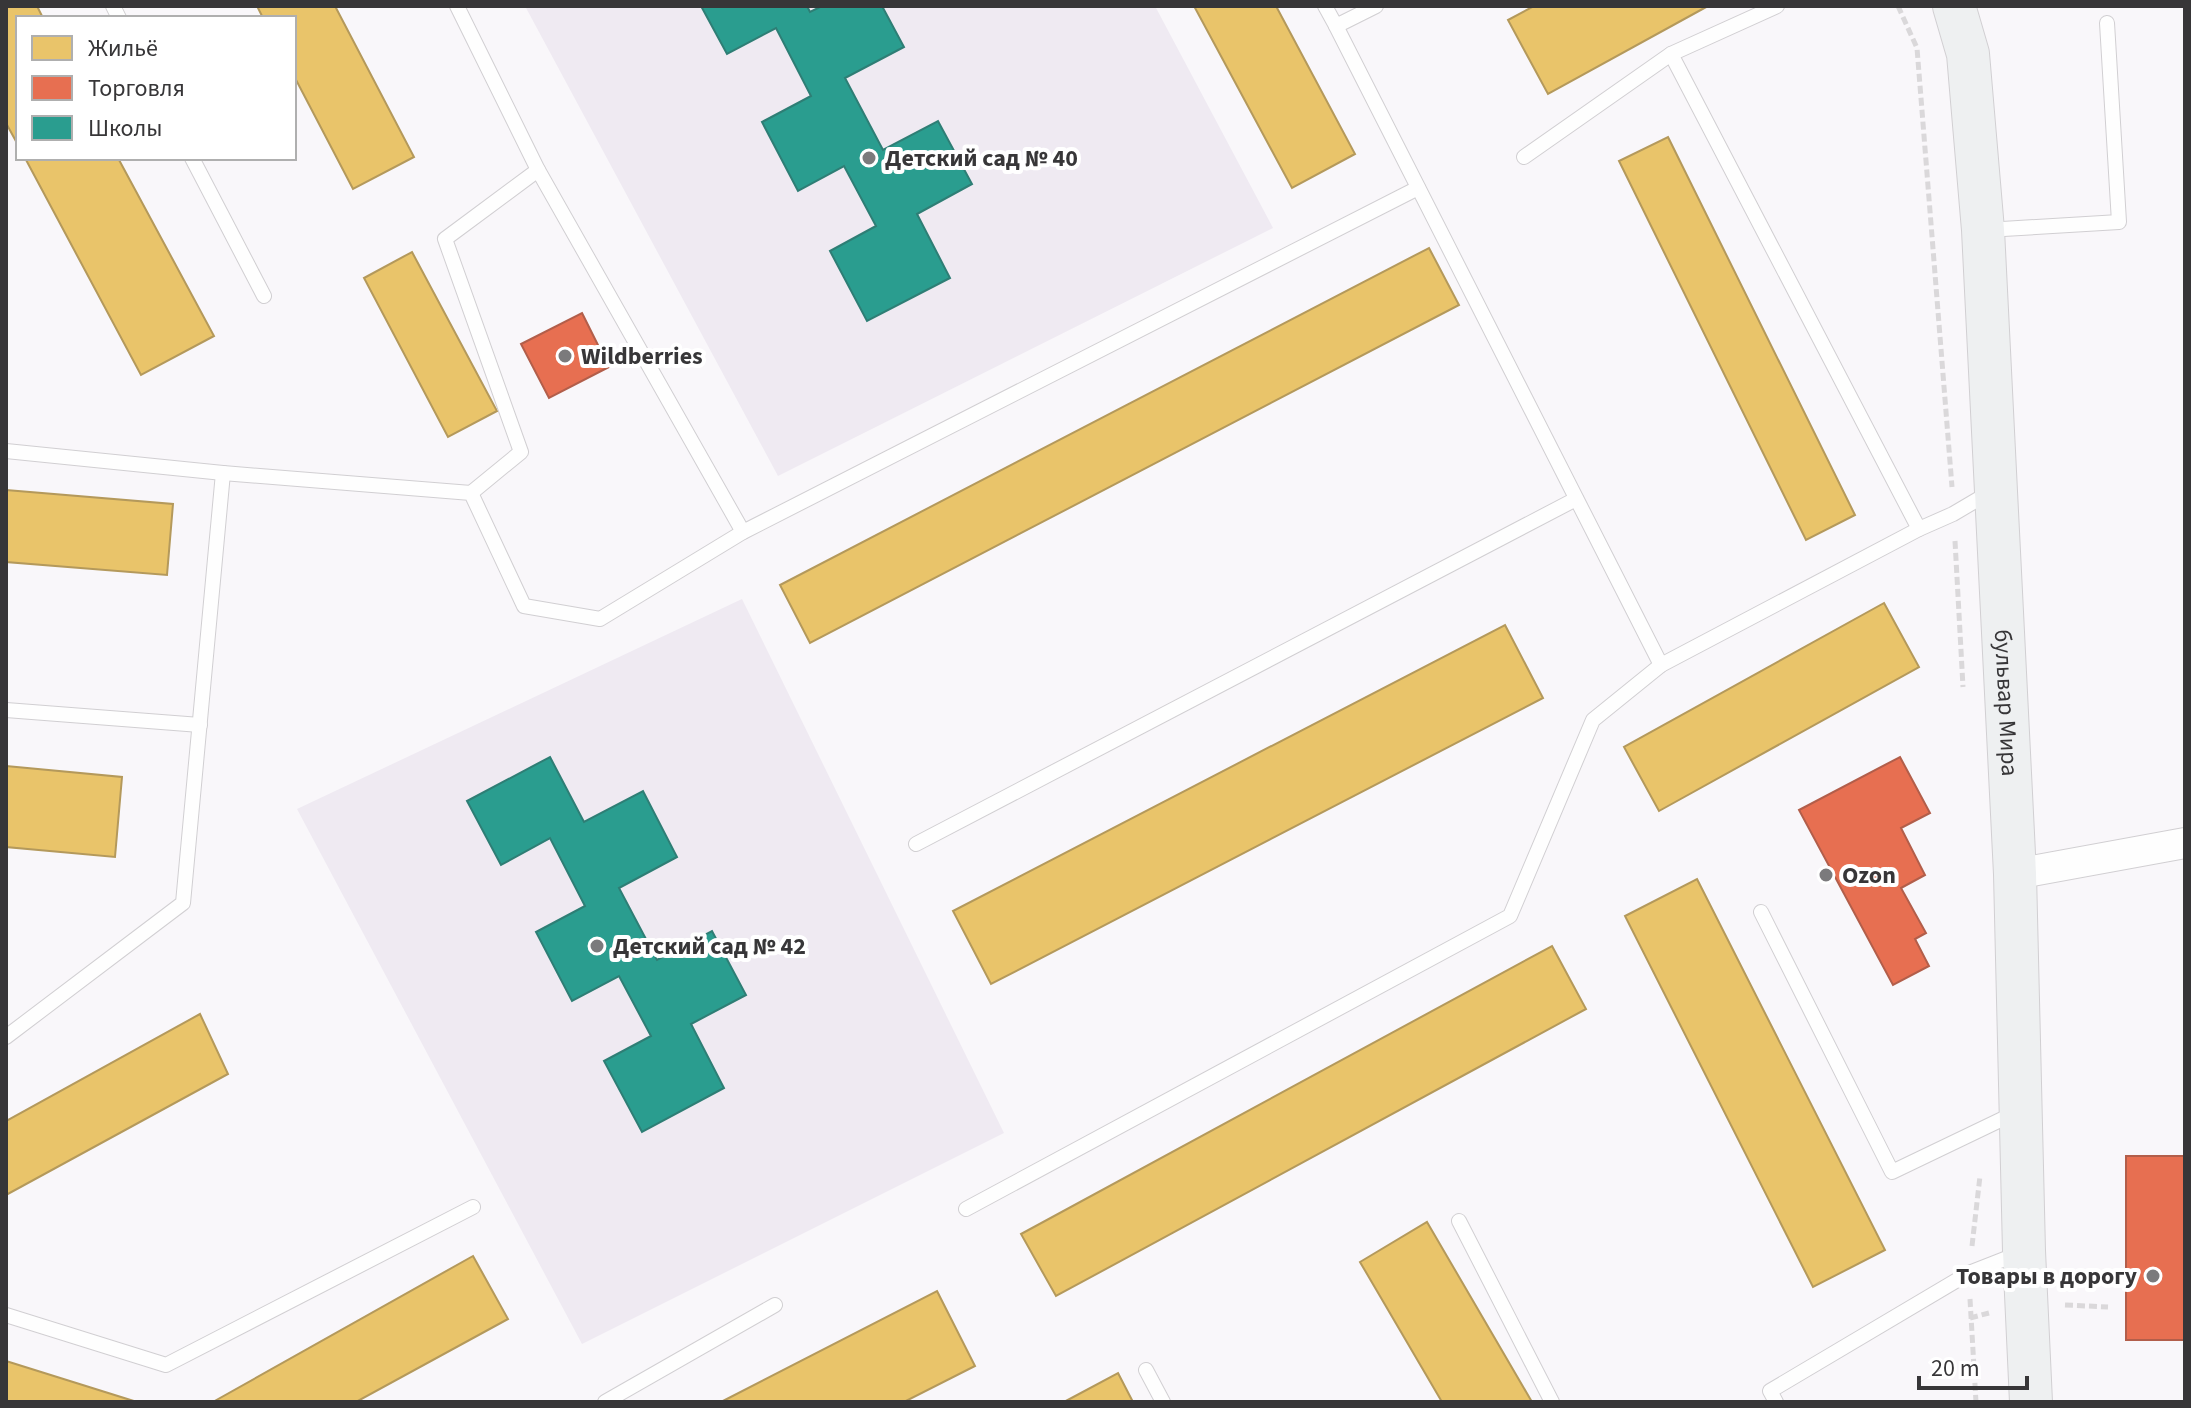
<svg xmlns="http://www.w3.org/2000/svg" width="2191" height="1408" font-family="'Source Sans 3',sans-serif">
<rect width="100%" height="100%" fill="#f9f7fa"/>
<g fill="#efeaf2">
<polygon points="525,6 1155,6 1273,228 778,476"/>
<polygon points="742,599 1004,1133 582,1344 297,809"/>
</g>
<g fill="#e9c46a" stroke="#b4995b" stroke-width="2">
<polygon points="6,6 37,6 43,18 18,18 18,145 6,123"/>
<polygon points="257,6 335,6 414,157 353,189 294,76 294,18 263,18"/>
<polygon points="1194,6 1276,6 1355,154 1292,188"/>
<polygon points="1534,6 1708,6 1548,94 1508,20"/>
<polygon points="1668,137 1855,515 1806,540 1619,161"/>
<polygon points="25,158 118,158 214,336 141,375"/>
<polygon points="1429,248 1459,305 810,643 780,585"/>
<polygon points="412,252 497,411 448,437 364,278"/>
<polygon points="6,490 173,504 167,575 6,562"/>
<polygon points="1884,603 1919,667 1659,811 1624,747"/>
<polygon points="1505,625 1543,698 991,984 953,911"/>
<polygon points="6,766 122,777 115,857 6,847"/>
<polygon points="1697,879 1885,1250 1813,1287 1625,916"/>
<polygon points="1552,946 1586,1009 1056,1296 1021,1234"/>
<polygon points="200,1014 228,1074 6,1195 6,1121"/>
<polygon points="1427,1222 1532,1402 1442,1402 1360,1262"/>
<polygon points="473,1256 508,1319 356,1402 213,1402"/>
<polygon points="937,1291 975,1366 904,1402 721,1402"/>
<polygon points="6,1361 137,1402 6,1402"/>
<polygon points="1118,1373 1133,1402 1064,1402"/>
</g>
<g fill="#e76f51" stroke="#b25e4a" stroke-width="2">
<polygon points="582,313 609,367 549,398 521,344"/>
<polygon points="1900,757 1930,813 1901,828 1925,875 1901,888 1926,933 1915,939 1929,966 1893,985 1799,810"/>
<rect x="2126" y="1156" width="59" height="184"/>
</g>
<g fill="#2a9d8f" stroke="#2e7e75" stroke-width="2">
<polygon points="701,6 807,6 810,12 822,6 882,6 904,47 845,78 883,150 938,121 972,184 917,214 950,278 867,321 830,251 876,226 844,166 798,191 762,122 811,96 776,28 727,54"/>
<polygon points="550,757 584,822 643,791 677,857 619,888 657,960 712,931 746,995 691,1024 724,1088 642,1132 604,1061 651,1036 619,976 572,1001 536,932 585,906 550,838 501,865 467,801"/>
</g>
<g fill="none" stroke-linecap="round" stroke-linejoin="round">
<defs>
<g id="lane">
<polyline points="113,6 119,18"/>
<polyline points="457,6 538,170 743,532"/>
<polyline points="1325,6 1336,26 1376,6"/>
<polyline points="1336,26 1661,665"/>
<polyline points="1671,54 1919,529"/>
<polyline points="1524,157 1671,54 1777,6"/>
<polyline points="192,158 264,296"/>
<polyline points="1986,230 2119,222 2107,23"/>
<polyline points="6,451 223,473 471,493 524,606 600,619 743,532 1418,188"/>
<polyline points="471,493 521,452 445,239 538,170"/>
<polyline points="6,710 200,725"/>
<polyline points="916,844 1576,499"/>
<polyline points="1761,912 1892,1172 2017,1112"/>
<polyline points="6,1037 183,903 223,473"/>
<polyline points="966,1209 1510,916 1593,720 1661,665 1919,529 1953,514 1992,491"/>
<polyline points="1459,1221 1552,1402"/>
<polyline points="6,1315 166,1365 473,1207"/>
<polyline points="1146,1370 1163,1402"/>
<polyline points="605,1402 775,1305"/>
<polyline points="1776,1402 1770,1391 1969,1273 2020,1253"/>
</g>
<polyline id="street" points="2015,874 2185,843"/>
<g id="secondary">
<path id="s1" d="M1954 6 1968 54 1983 230 2015 874 2024 1251 2031 1402"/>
</g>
</defs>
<use href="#lane" stroke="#d1cfd2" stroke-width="16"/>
<use href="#street" stroke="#d1cfd2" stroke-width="32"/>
<use href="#secondary" stroke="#d1cfd2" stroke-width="44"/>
<g stroke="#dad8da" stroke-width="5" stroke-dasharray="8 4" stroke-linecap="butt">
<polyline points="1898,6 1917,48 1952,487"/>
<polyline points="1955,541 1963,687"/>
<polyline points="1972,1246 1980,1176"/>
<polyline points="1970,1299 1976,1402"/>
<polyline points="2065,1305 2108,1307"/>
<polyline points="1970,1318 1989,1313"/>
</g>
<use href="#lane" stroke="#fefefe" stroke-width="14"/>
<use href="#street" stroke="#fefefe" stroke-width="30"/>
<use href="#secondary" stroke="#eef0f1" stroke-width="42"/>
</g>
<g fill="#7b7a7c" stroke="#fff" stroke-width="3">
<circle cx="869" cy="158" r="8"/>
<circle cx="565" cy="356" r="8"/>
<circle cx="1826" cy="875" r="8"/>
<circle cx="597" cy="946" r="8"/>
<circle cx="2153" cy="1276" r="8"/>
</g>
<g text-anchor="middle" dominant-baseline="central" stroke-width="8" stroke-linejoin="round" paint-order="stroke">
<g font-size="24" font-weight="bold" fill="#373638" stroke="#fff" text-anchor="start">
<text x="885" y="158">Детский сад № 40</text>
<text x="581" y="356">Wildberries</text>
<text x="1842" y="875">Ozon</text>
<text x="613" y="946">Детский сад № 42</text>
<text x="2137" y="1276" text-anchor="end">Товары в дорогу</text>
</g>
<g font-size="24" fill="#373638" stroke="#fff">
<text stroke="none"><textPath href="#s1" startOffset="700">бульвар Мира</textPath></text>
</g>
</g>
<rect width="2191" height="1408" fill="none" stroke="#373638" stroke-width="16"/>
<rect x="16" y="16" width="280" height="144" fill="#ffffff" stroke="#afafaf" stroke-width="2"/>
<rect x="32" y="36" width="40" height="24" fill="#e9c46a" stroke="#afafaf" stroke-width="2"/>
<text x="88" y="56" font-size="24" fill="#373638">Жильё</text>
<rect x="32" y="76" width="40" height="24" fill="#e76f51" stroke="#afafaf" stroke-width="2"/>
<text x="88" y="96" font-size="24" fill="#373638">Торговля</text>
<rect x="32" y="116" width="40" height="24" fill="#2a9d8f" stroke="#afafaf" stroke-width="2"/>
<text x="88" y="136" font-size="24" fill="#373638">Школы</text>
<path d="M1919 1376v12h108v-12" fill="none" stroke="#373638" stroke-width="4"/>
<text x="1931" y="1376" font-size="24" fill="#373638" stroke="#ffffff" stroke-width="6" paint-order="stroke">20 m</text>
</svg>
